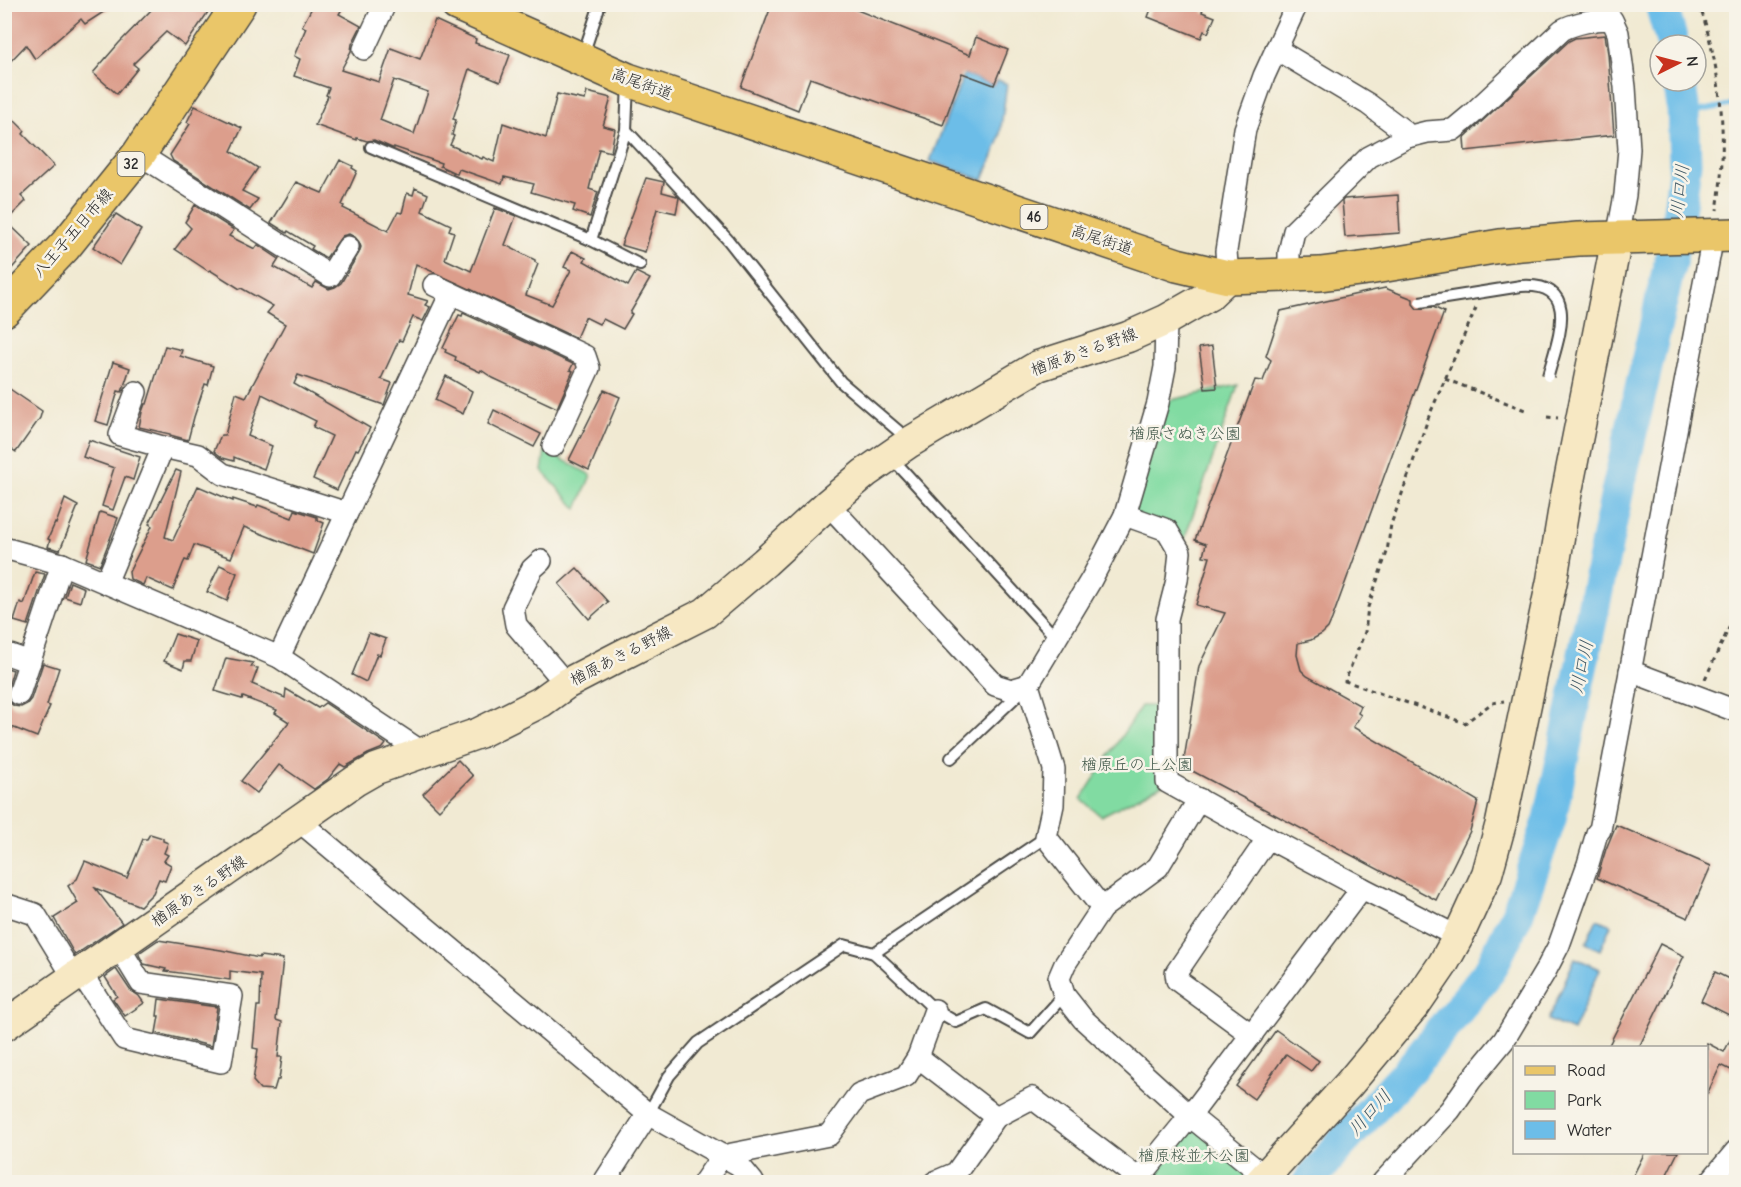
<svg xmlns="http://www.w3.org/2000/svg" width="1741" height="1187" font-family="'Comic Neue','Klee One',sans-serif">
<rect width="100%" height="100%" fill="#f7f3e8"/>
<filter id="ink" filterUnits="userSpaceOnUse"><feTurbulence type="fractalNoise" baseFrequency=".0167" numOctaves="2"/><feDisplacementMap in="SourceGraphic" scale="12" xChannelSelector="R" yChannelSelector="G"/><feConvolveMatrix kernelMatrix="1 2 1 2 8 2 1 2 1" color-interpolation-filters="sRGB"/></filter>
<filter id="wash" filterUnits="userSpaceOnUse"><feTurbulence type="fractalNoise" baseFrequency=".008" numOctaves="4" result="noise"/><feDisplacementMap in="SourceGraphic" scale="24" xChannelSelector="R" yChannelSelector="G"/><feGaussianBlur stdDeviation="1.35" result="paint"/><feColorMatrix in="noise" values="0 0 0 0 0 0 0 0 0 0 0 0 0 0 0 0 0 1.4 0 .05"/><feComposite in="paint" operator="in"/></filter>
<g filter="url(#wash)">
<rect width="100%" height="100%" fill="#f1ead3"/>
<g fill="#81dba2" stroke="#568366" stroke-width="1.5">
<polygon points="1238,385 1180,552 1125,515 1158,403"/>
<polygon points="545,450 591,475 577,509 542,471"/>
<polygon points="1141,706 1167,706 1167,782 1101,816 1081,799"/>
<polygon points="1190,1116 1253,1167 1242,1182 1136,1182"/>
</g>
<g fill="#6cbde8" stroke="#4c748a" stroke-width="1.5">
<polygon points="964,74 994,85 998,80 1007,84 999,141 983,180 930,161"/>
<polygon points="1597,919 1611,925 1600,950 1586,943"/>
<polygon points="1575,958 1600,969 1573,1031 1548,1020"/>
</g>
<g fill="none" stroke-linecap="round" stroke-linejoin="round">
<polyline stroke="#6cbde8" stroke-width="5" points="1683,114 1736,104"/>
<g stroke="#6cbde8" stroke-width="33">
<polyline points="1661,4 1673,45"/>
<polyline points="1309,1182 1338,1147 1416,1062 1490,970 1518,912 1550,819 1617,493 1670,263 1680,205 1685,163 1683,106 1679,81"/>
</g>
</g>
<g id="blocks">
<g fill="#dc9e8c" fill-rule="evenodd">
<polygon points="11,4 116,4 85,24 81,19 35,59 26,45 4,68 4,12"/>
<polygon points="157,4 195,4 208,12 185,46 166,32 133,64 138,68 117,94 93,73 119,43"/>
<path d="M314 4H345L339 14 361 26 352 44 351 51 341 70 379 82 391 48 420 59 435 20 476 39 475 43 510 55 500 82 469 69 453 119 456 120 452 135 454 136 450 145 482 159 483 157 494 162 503 123 546 138 557 94 585 100 587 92 611 98 603 126 615 129 611 152 599 149 589 189 598 192 590 217 573 211 575 205 531 192 534 184 504 177 502 184 459 169 457 174 440 166 441 163 394 147V148H392L374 140 367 141 357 138V140L315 125 328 96 326 95 329 88 294 76 300 59 294 56 306 28 302 26ZM394 80 428 92 414 134 380 120Z"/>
<polygon points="772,4 842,4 970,55 976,37 1008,50 994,85 962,73 943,125 810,78 798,110 741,87"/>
<polygon points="1153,4 1190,4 1203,9 1202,12 1215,17 1208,33 1204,31 1201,38 1148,17"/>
<polygon points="1605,35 1608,54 1614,135 1465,151 1464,138 1569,41 1575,38"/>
<polygon points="195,106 242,128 231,151 258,168 242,191 258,199 250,210 173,161 170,155 190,124 187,122"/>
<polygon points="4,110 25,131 23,134 54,166 21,196 26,201 6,221 32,246 4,277"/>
<polygon points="340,160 353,166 352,168 357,171 342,205 344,206 343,208 388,231 398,212 402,213 407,193 413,195 415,188 428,194 422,211 451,225 449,230 454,232 445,259 471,271 495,208 516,216 505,245 535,260 535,262 538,264 526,295 552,305 571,270 564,267 572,251 586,258 584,261 628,286 636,272 650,279 630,313 632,314 623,329 603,319 599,324 585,317 576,338 416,264 408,295 428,301 425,305 430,307 423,321 413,317 402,341 399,340 381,379 392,383 384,405 298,375 294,384 370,428 358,450 356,449 337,490 313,479 332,436 313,427 316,421 262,394 248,436 272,446 264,469 234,457 234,461 223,458 214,451 221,435 225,435 236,393 246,397 285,324 267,313 273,306 241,288 240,289 210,270 208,271 175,249 191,228 185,222 195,205 234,230 229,236 255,249 258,245 279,259 274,267 312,288 316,282 329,289 335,287 341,283 359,253 361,247 359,242 355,237 349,234 342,236 326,258 311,249 313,246 288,231 287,233 271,223 296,182 322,193"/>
<polygon points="646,178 664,182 662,192 677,196 679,198 676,213 657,209 645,252 621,245"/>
<polygon points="1398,195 1400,233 1345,237 1342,201 1344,199"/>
<polygon points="116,214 141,230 120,265 93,247"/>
<polygon points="1385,288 1413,299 1413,304 1417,309 1433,307 1444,312 1332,619 1328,628 1322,634 1311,640 1298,643 1297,655 1301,670 1307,676 1361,706 1358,713 1361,715 1353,727 1478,801 1470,831 1436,900 1183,766 1199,666 1225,613 1196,605 1210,557 1203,556 1206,544 1195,540 1255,380 1263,381 1271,360 1266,356 1281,311"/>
<polygon points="463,313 573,364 570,370 573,371 557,408 493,378 481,370 480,372 455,360 456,357 445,352 446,350 443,348 459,315 462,316"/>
<polygon points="165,346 182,350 180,356 213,366 208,385 205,384 194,417 188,440 170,435 170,434 139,427 142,412 145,404 147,404"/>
<polygon points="1212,346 1217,388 1205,389 1199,348"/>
<polygon points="113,362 130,368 122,392 118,391 108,425 95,421"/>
<polygon points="446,376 472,391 463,414 435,400"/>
<polygon points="4,385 42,411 40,418 16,452 4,444"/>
<polygon points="604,390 620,397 589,470 569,460"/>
<polygon points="494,410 541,434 534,447 488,424"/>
<polygon points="89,440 140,457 133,480 125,477 113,510 102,506 114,468 83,457"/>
<polygon points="176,470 181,472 165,537 173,540 198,486 233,501 233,499 257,507 258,505 292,518 295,510 317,517 317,520 324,523 313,554 244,527 231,558 194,545 188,561 185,560 183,564 173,590 146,578 143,585 130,579 129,572 152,526 149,524"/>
<polygon points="65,499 78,506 60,550 48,547 50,540 48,539 55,523 56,524"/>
<polygon points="100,512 118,518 100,565 86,560"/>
<polygon points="220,565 237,573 227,601 207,592"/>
<polygon points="577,568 608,602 589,619 559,584"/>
<polygon points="35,572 45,574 28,625 14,621 20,602 24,604"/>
<polygon points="70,582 84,588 80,602 65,597"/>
<polygon points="369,633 386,639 380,655 377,654 366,682 352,675"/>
<polygon points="175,634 197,641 191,661 185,661 183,669 164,661"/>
<polygon points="226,658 253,663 251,667 258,668 252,684 285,698 286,689 318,708 325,703 386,744 383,748 368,754 345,767 340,764 328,779 314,789 279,765 257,793 241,781 289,722 275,713 277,710 243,697 242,699 215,691"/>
<polygon points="43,663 59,668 47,705 50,706 37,737 4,724 4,667 13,670 7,690 7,697 9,702 14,706 21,707 27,704 31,699"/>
<polygon points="458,760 473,776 439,810 423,794"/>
<polygon points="1616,825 1711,866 1688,918 1597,878 1606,849"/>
<polygon points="150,834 163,838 163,841 168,843 164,853 168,855 164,861 171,865 165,881 159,879 153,893 140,906 95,888 122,923 75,955 54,918 78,903 68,886 77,879 85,861 127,878 143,839 147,839"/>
<polygon points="158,940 221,950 259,958 260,956 283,959 276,1020 282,1022 278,1057 282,1057 279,1080 277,1080 274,1090 260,1089 253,1081 258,1049 253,1048 257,1006 260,1006 261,975 230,971 230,980 165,971 166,969 144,964 139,955 139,953"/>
<polygon points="1660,944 1684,956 1639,1047 1608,1047"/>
<polygon points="116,969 130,990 139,996 144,1003 125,1016 113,999 117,996 105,977"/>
<polygon points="1715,972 1737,983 1737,1019 1701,1001"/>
<polygon points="159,999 217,1007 211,1046 156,1033 159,1016 157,1016"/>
<polygon points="1737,1027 1737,1073 1721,1065 1707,1094 1707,1043 1724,1052"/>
<polygon points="1276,1030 1319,1061 1311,1071 1286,1054 1254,1099 1236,1086"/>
<polygon points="1645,1152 1678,1152 1663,1182 1630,1182"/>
</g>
</g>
</g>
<g filter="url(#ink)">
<use href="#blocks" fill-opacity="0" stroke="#494844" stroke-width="1.5"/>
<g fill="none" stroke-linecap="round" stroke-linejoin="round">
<defs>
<g id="lane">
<polyline points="583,55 600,4"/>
<polyline points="628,83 626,130 728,240 841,382 909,440"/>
<polyline points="626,130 591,240 640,265"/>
<polyline points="371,147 591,240"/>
<polyline points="890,456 1057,639"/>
<polyline points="951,758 1023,690"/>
<polyline points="874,953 1046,837"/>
<polyline points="648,1114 669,1076 698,1043 844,945 874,953 935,1010 956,1022 986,1009 1030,1033 1064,995"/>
</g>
<g id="street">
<polyline points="364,49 385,4"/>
<polyline points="1276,49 1368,104 1404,131 1407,137"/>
<polyline points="139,154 330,276 348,247"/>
<path d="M1289 275V253L1294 231 1369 157 1407 137 1427 132 1453 130 1471 115 1562 30C1572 24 1601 17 1612 20L1618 33 1625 87 1629 149 1625 195 1617 238"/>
<polyline points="1228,277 1226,251 1245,129 1264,76 1297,4"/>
<polyline points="434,285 585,356 589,368 553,446"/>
<polyline points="1166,320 1165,367 1158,403 1125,515 1091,580 1028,685 1054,769 1053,805 1046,837 1102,908 1065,964 1059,978 1064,995 1083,1019 1190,1116 1253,1167 1277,1182"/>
<polyline points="136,392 120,435 163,447 198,455 223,474 347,513"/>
<polyline points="828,504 995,685 1011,690 1028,685"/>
<polyline points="1125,515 1167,530 1180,552 1177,580 1167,619 1167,782 1268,838 1362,888"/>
<polyline points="4,548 62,564 279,657 422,752"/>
<polyline points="541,561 532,569 513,608 516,625 566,684"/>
<polyline points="106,583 163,447"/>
<polyline points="10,655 30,662"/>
<polyline points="279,657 451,293"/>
<polyline points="1630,671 1736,711"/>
<polyline points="19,694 62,564"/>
<polyline points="299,821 648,1114 739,1165 753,1182"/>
<polyline points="4,904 35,914 74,978"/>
<polyline points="1102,908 1158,867 1199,799"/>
<polyline points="81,973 124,1039 221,1062 232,996 141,983 119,947"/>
<polyline points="1252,1035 1177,980 1176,973 1268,838"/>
<polyline points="918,1057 996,1117"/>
<polyline points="604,1182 648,1114"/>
<polyline points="704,1182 722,1156 829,1135 859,1094 906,1076 918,1057 935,1010"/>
<polyline points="935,1182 956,1173 996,1117 1032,1098 1139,1179"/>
<polyline points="1136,1182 1190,1116 1362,888 1458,937"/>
<polyline points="1383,1182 1450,1110 1471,1080 1504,1040 1546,970 1559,945 1588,864 1597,833 1600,830 1710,252"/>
<polyline points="1710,1182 1736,1151"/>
</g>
<g id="secondary">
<polyline points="4,1026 355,781 376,769 479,733 541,702 566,684 620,656 705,613 765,562 828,504 865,473 910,442 1038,366 1128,337 1166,320 1208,296 1228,277"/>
<polyline points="1260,1182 1349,1084 1415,1005 1443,964 1458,937 1487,874 1501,823 1552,580 1565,501 1617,238"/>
</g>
<g id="primary">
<polyline points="457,4 628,80 1177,265 1228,277 1320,274 1368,268 1500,246 1578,239 1736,235"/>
<polyline points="4,310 65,246 139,154 239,4"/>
</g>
</defs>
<use href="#lane" stroke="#494844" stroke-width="14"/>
<use href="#street" stroke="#494844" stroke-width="24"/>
<use href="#secondary" stroke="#494844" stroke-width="33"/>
<use href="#primary" stroke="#494844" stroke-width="36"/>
<g stroke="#494844" stroke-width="3" stroke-dasharray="4.5 4.5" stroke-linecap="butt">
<path d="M1699 4C1722 70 1728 142 1717 210"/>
<polyline points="1476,308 1429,416 1396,511 1391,524 1387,552 1368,607 1365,632 1345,681 1465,723 1492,703 1504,701"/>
<polyline points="1445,379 1525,410"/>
<polyline points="1547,417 1558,418"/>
<polyline points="1705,679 1736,613"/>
</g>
<use href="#lane" stroke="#fff" stroke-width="10"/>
<use href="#street" stroke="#fff" stroke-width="21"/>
<use href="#secondary" stroke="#f7e8c3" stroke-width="30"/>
<use href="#primary" stroke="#eac669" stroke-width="33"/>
<defs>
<path id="lane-bridge" d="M1420 302 1521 286C1583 282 1557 341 1548 376"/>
</defs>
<use href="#lane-bridge" stroke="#494844" stroke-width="14" stroke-linecap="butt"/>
<use href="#lane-bridge" stroke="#fff" stroke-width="10"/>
</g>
</g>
<g text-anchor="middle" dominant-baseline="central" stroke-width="5" stroke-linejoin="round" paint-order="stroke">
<g fill="#f7f3e8" stroke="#686764" stroke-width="1.5">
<rect x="117.5" y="152" width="27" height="24" rx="4.5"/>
<rect x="1020.5" y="205" width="27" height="24" rx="4.5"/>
</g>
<g font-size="15" font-weight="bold" fill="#2b2b2b">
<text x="131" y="164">32</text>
<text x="1034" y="217">46</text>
</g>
<g font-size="16" fill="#2b2b2b" stroke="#f7f3e8">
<text transform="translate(642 84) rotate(20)">高尾街道</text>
<text transform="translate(73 233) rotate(-49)">八王子五日市線</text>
<text transform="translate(1102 240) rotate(18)">高尾街道</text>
<text transform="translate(1084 352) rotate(-20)">楢原あきる野線</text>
<text transform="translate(621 656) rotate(-27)">楢原あきる野線</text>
<text transform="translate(199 891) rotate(-35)">楢原あきる野線</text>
</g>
<g font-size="16" fill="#405749" stroke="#f7f3e8">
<text x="1185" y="434">楢原さぬき公園</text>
<text x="1137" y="765">楢原丘の上公園</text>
<text x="1194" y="1156">楢原桜並木公園</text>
</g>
<g font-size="18" font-style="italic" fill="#3e5764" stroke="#f7f3e8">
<text transform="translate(1680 191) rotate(-83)">川口川</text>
<text transform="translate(1582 667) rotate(-78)">川口川</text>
<text transform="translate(1370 1113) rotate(-48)">川口川</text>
</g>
</g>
<rect width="1741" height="1187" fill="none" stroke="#f7f3e8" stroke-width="24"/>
<rect x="1513" y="1046" width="195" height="108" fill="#f7f3e8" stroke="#a5a39c" stroke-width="1.5"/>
<rect x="1525" y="1066" width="30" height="9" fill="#eac669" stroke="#a5a39c" stroke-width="1.5"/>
<text x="1567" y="1076" font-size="18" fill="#2b2b2b">Road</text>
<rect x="1525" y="1091" width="30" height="18" fill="#81dba2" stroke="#a5a39c" stroke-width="1.5"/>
<text x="1567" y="1106" font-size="18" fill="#2b2b2b">Park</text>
<rect x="1525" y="1121" width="30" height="18" fill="#6cbde8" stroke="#a5a39c" stroke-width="1.5"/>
<text x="1567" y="1136" font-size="18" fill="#2b2b2b">Water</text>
<g transform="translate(1678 63) rotate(84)"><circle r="28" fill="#f7f3e8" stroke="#a5a39c" stroke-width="1.5"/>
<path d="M0-4.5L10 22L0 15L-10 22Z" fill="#c8321e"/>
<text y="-9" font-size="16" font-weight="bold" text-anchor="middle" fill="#2b2b2b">N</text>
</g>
</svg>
